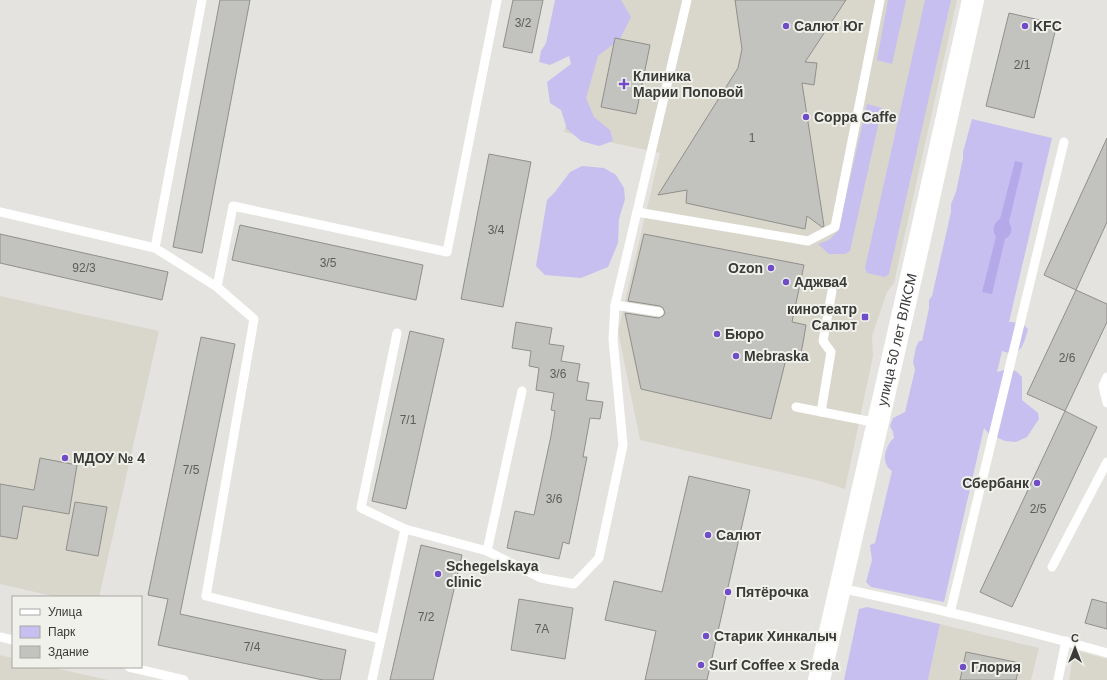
<svg xmlns="http://www.w3.org/2000/svg" width="1107" height="680" font-family="Helvetica,sans-serif">
<rect width="100%" height="100%" fill="#e4e3df"/>
<g fill="#d9d7cb">
<polygon points="598,0 957,0 894,283 887,292 872,336 873,356 845,489 820,481 640,440 618,331 660,153 564,132"/>
<polygon points="0,296 159,331 99,597 57,597 0,584"/>
<polygon points="940,624 1039,648 1031,680 928,680"/>
<polygon points="1074,650 1107,659 1107,680 1069,680"/>
<polygon points="0,655 13,658 13,667 51,667 108,680 0,680"/>
</g>
<g fill="#c7bff0">
<polygon points="555,0 621,0 631,17 620,39 598,56 586,98 594,117 610,130 613,141 599,146 581,141 567,129 561,110 550,103 547,82 571,64 569,56 550,65 539,62 541,51 546,43"/>
<polygon points="888,0 906,0 892,64 877,60"/>
<polygon points="925,0 951,0 889,274 885,277 867,273 865,268"/>
<polygon points="867,104 882,108 850,251 845,254 829,254 818,244 829,240 838,231"/>
<path d="M972 119 1052 138 1009 322C1017 322 1023 323 1028 329 1024 344 1021 358 1002 351L997 372 1004 370 1016 371 1022 377V400L1038 413 1039 419 1027 437 1016 442 1005 441 989 434 984 428 944 602 871 587 866 582 872 560 870 545 875 543 892 471C880 463 885 446 894 438L893 432 890 426 893 418 905 412 915 370 913 362 916 347 919 341H922L929 308V300L932 296 951 212V204L956 192 963 158V152Z"/>
<polygon points="582,166 604,168 616,175 624,188 625,199 619,219 618,243 608,267 581,278 545,275 536,266 547,200 555,192 570,172"/>
<polygon points="867,607 940,624 928,680 844,680 859,609"/>
</g>
<path fill="#b5a9e9" d="M1015 161 1023 163 1009 222C1013 229 1012 235 1005 239L992 294 982 292 996 237C992 230 993 224 1000 219Z"/>
<g fill="#c2c2be" stroke="#908f8b">
<polygon points="220,0 250,0 202,253 173,247"/>
<polygon points="513,0 543,0 532,53 503,47"/>
<polygon points="735,0 846,0 805,62 817,63 814,85 802,83 824,226 822,227 807,216 805,229 686,203 687,190 658,195 738,68 742,49"/>
<polygon points="1009,13 1057,24 1034,118 986,106"/>
<polygon points="615,38 650,45 636,114 601,107"/>
<polygon points="1107,138 1107,222 1076,290 1044,275"/>
<polygon points="489,154 531,162 503,307 461,299"/>
<polygon points="240,225 423,265 416,300 232,260"/>
<polygon points="0,234 168,272 162,300 0,263"/>
<polygon points="644,234 804,265 792,322 806,325 803,343 799,362 786,359 771,419 641,389 625,313 658,318 663,316 665,313 663,308 660,306 628,301"/>
<polygon points="1076,290 1107,304 1107,322 1065,411 1027,394"/>
<polygon points="516,322 552,328 549,344 564,346 561,361 580,364 577,381 589,383 586,400 603,402 600,419 590,418 583,457 587,457 577,506 569,544 563,542 559,559 507,548 515,511 534,515 551,436 555,411 551,410 554,393 536,390 539,368 529,366 531,351 512,348"/>
<polygon points="410,331 444,339 406,509 372,501"/>
<polygon points="201,337 235,344 180,614 346,650 340,680 323,680 158,645 168,599 148,595"/>
<polygon points="1065,411 1097,427 1012,607 980,592"/>
<polygon points="40,458 77,465 69,514 23,506 17,539 0,536 0,484 34,490"/>
<polygon points="689,476 750,490 707,680 645,680 656,631 605,620 614,581 662,592"/>
<polygon points="75,502 107,507 98,556 66,550"/>
<polygon points="421,545 462,555 433,680 390,680"/>
<polygon points="519,599 573,608 565,659 511,650"/>
<polygon points="1092,599 1107,603 1107,629 1085,623"/>
<polygon points="966,652 1020,663 1016,680 960,680"/>
</g>
<g fill="none" stroke-linecap="round" stroke-linejoin="round">
<g stroke="#fff" stroke-width="9">
<polyline points="0,212 155,248 202,0"/>
<polyline points="637,212 808,241 835,227 880,0"/>
<polyline points="155,248 217,287 254,319 206,596 381,639"/>
<polyline points="217,287 233,206 447,252 497,0"/>
<polyline points="615,305 659,312"/>
<polyline points="397,333 361,508 405,529 487,551 541,578 574,584 599,558 623,445 613,339 615,305 687,0"/>
<polyline points="1107,377 1103,386 1107,403"/>
<polyline points="796,407 878,423"/>
<polyline points="821,412 831,352 823,341 832,291"/>
<polyline points="487,551 522,391"/>
<polyline points="1052,567 1107,462"/>
<path d="M840 588C930 607 1019 628 1107 653"/>
<polyline points="950,613 1064,142"/>
<polyline points="0,637 13,640"/>
<polyline points="129,667 184,680"/>
<polyline points="372,680 405,529"/>
<polyline points="1058,680 1066,641"/>
</g>
<path stroke="#fff" stroke-width="22" id="s1" d="M819 680 918 247 973 0"/>
</g>
<g fill="#704dc6" stroke="#f1f1ec" stroke-width="1.5">
<circle cx="786" cy="26" r="4"/>
<circle cx="1025" cy="26" r="4"/>
<path d="M622 78h4v4h4v4h-4v4h-4v-4h-4v-4h4z"/>
<circle cx="806" cy="117" r="4"/>
<circle cx="771" cy="268" r="4"/>
<circle cx="786" cy="282" r="4"/>
<rect x="861" y="313" width="8" height="8" rx="2"/>
<circle cx="717" cy="334" r="4"/>
<circle cx="736" cy="356" r="4"/>
<circle cx="65" cy="458" r="4"/>
<circle cx="1037" cy="483" r="4"/>
<circle cx="708" cy="535" r="4"/>
<circle cx="438" cy="574" r="4"/>
<circle cx="728" cy="592" r="4"/>
<circle cx="706" cy="636" r="4"/>
<circle cx="701" cy="665" r="4"/>
<circle cx="963" cy="667" r="4"/>
</g>
<g text-anchor="middle" dominant-baseline="central" stroke-width="4" stroke-linejoin="round" paint-order="stroke">
<g font-size="12" fill="#5c5c5a">
<text x="523" y="23">3/2</text>
<text x="1022" y="65">2/1</text>
<text x="752" y="138">1</text>
<text x="496" y="230">3/4</text>
<text x="328" y="263">3/5</text>
<text x="84" y="268">92/3</text>
<text x="1067" y="358">2/6</text>
<text x="558" y="374">3/6</text>
<text x="408" y="420">7/1</text>
<text x="191" y="470">7/5</text>
<text x="554" y="499">3/6</text>
<text x="1038" y="509">2/5</text>
<text x="426" y="617">7/2</text>
<text x="542" y="629">7А</text>
<text x="252" y="647">7/4</text>
</g>
<g font-size="14" font-weight="bold" fill="#3a3a38" stroke="#f1f1ec" text-anchor="start">
<text x="794" y="26">Салют Юг</text>
<text x="1033" y="26">KFC</text>
<text x="633" y="76">Клиника<tspan x="633" dy="16">Марии Поповой</tspan></text>
<text x="814" y="117">Coppa Caffe</text>
<text x="763" y="268" text-anchor="end">Ozon</text>
<text x="794" y="282">Аджва4</text>
<text x="857" y="309" text-anchor="end">кинотеатр<tspan x="857" dy="16">Салют</tspan></text>
<text x="725" y="334">Бюро</text>
<text x="744" y="356">Mebraska</text>
<text x="73" y="458">МДОУ № 4</text>
<text x="1029" y="483" text-anchor="end">Сбербанк</text>
<text x="716" y="535">Салют</text>
<text x="446" y="566">Schegelskaya<tspan x="446" dy="16">clinic</tspan></text>
<text x="736" y="592">Пятёрочка</text>
<text x="714" y="636">Старик Хинкалыч</text>
<text x="709" y="665">Surf Coffee x Sreda</text>
<text x="971" y="667">Глория</text>
</g>
<g font-size="14" fill="#3a3a38" stroke="#f1f1ec">
<text stroke="none"><textPath href="#s1" startOffset="349">улица 50 лет ВЛКСМ</textPath></text>
</g>
</g>
<rect x="12" y="596" width="130" height="72" fill="#f1f1ec" stroke="#a8a8a4"/>
<rect x="20" y="609" width="20" height="6" fill="#ffffff" stroke="#a8a8a4"/>
<text x="48" y="616" font-size="12" fill="#3a3a38">Улица</text>
<rect x="20" y="626" width="20" height="12" fill="#c7bff0" stroke="#a8a8a4"/>
<text x="48" y="636" font-size="12" fill="#3a3a38">Парк</text>
<rect x="20" y="646" width="20" height="12" fill="#c2c2be" stroke="#a8a8a4"/>
<text x="48" y="656" font-size="12" fill="#3a3a38">Здание</text>
<g transform="translate(1075 648)" stroke="#f1f1ec" stroke-width="3" paint-order="stroke">
<path d="M0-3L7 15L0 10L-7 15Z" fill="#3a3a38"/>
<text y="-6" font-size="11" font-weight="bold" text-anchor="middle" fill="#3a3a38">С</text>
</g>
</svg>
